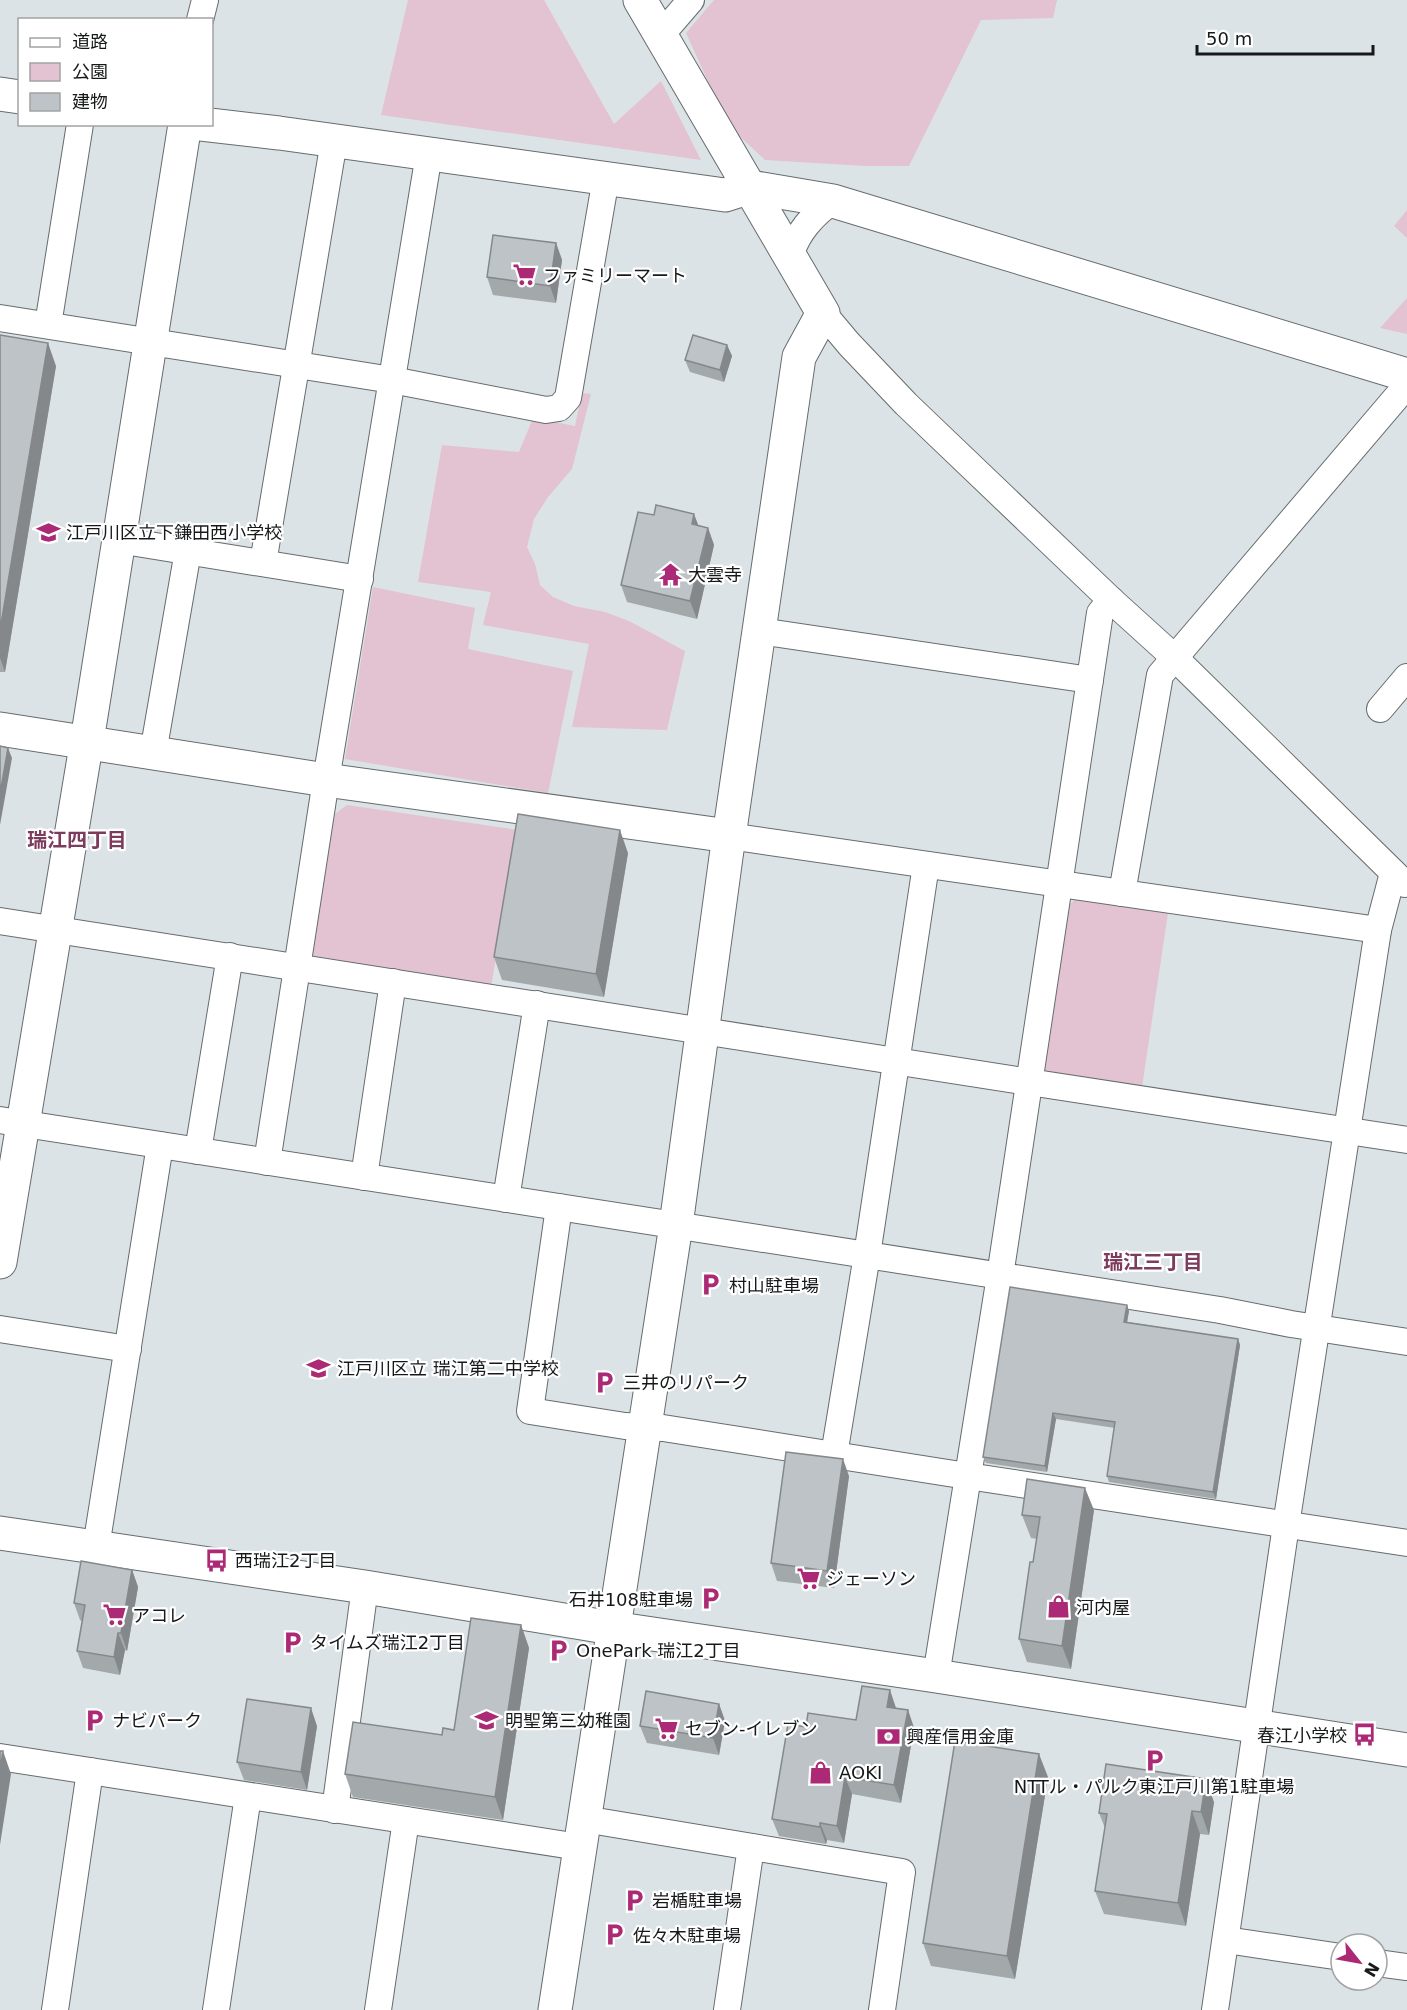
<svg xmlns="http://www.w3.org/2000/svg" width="1407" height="2010" font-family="'DejaVu Sans','Noto Sans JP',sans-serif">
<rect width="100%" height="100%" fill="#dce3e6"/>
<g fill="#e3c2d1">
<polygon points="408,0 544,0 614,124 661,81 701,160 381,115"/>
<polygon points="714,0 1057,0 1053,18 981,20 909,166 865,166 765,160 733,130 717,101 686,33"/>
<polygon points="1407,210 1407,238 1394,226"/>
<polygon points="1407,298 1407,334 1380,328"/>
<polygon points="582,393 591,394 572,469 548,497 534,519 527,547 535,564 540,585 553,597 574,606 605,612 629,621 685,651 667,730 572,727 589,644 483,625 491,592 418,582 442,445 519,452 533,418 575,426"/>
<polygon points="373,587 475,608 468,649 573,671 548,793 345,759"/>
<polygon points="347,805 518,830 491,987 315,960 309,952 335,814"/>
<polygon points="1075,899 1168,913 1142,1087 1047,1074 1039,1062 1064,911"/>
</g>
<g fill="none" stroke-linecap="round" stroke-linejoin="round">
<defs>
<g id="street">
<polyline points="200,20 205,0"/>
<polyline points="660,36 691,0"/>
<path d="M790 257C796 234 813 214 833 201"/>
<polyline points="823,313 849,344 906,404 1111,600 1175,658 1405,884"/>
<polyline points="0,318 392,380 546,410 559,408 568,398 606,178"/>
<polyline points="48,325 80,124"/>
<polyline points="118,540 360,579"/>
<polyline points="263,563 334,141"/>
<polyline points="760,631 1090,680"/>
<polyline points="1380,709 1407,677"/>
<polyline points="153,753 188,551"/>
<polyline points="729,836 1378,930"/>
<polyline points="1122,893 1160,675 1407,385"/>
<polyline points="0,921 1029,1082 1407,1140"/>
<polyline points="0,1120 1220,1310 1291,1324 1407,1342"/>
<polyline points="198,1151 230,956"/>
<polyline points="267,1162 326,780 429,154"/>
<polyline points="364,1177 393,982"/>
<polyline points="506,1199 537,1004"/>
<polyline points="559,1207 530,1411 625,1426 663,1428 948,1473 1407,1543"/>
<polyline points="0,1329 128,1349"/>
<polyline points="834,1455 867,1255 926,865"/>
<polyline points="96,1547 160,1145"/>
<polyline points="936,1676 1000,1276 1100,613 1111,600"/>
<polyline points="0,1757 579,1847"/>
<polyline points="335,1810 365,1587"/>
<polyline points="584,1819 902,1872 882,2010"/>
<polyline points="1226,1940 1341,1957"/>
<polyline points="1377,1963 1407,1967"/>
<polyline points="55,2010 90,1771"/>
<polyline points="216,2010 248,1796"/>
<polyline points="378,2010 406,1820"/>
<polyline points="727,2010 751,1847"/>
<polyline points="1215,2010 1286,1525 1378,930 1393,873"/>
</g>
<g id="secondary">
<polyline points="0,94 20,97"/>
<polyline points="201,124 279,133 725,195 750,187 833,201 1407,375"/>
<polyline points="0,729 326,780 729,836"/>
<polyline points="0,1262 90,722 185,124"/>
<polyline points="0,1533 365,1587 612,1628 936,1676 1407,1750"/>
<polyline points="555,2010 676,1225 726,857 799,357 823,313 640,0"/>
</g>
</defs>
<use href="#street" stroke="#666c6e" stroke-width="28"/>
<use href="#secondary" stroke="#666c6e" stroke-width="35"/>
<use href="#street" stroke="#fff" stroke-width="26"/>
<use href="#secondary" stroke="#fff" stroke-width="33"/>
</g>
<g fill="#a3a8aa">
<polygon points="556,243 562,260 556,303 493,295 487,277"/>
<polygon points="0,335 56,366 5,672 0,672"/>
<polygon points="727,345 732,356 724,382 690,372 685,360"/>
<polygon points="698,525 708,528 714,545 697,619 627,602 621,585"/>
<polygon points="628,853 604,997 502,980 494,957"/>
<polygon points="1127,1305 1129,1311 1127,1322 1238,1339 1240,1345 1216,1499 1109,1482 1107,1476 1115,1428 1056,1419 1047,1472 986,1463 983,1457"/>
<polygon points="849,1476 834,1588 777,1581 771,1563"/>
<polygon points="1094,1510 1071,1669 1027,1662 1019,1639 1037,1539 1031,1538 1022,1515"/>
<polygon points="132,1570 138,1587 127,1651 125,1650 120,1675 83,1668 77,1651 82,1621 80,1620 74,1603"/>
<polygon points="521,1625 529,1648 503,1820 353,1797 345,1774 454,1730"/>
<polygon points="719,1704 725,1721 719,1755 647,1743 640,1726"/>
<polygon points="896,1708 908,1710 914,1728 901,1803 852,1794 844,1843 827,1840 826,1844 779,1836 772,1819 806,1727 856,1720"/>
<polygon points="317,1726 307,1790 244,1780 237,1762"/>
<polygon points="1048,1777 1015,1979 931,1966 923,1943"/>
<polygon points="1214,1802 1209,1835 1200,1834 1186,1926 1104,1914 1095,1891 1105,1828 1099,1813"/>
</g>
<g fill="#84888b">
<polygon points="556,243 562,260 556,303 550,286"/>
<polygon points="48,343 56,366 5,672 0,658 0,630"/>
<polygon points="727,345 732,356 724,382 720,370"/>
<polygon points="694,514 701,532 692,524"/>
<polygon points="708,528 714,545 697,619 690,601"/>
<polygon points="8,748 12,758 0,825 0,794"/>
<polygon points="620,830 628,853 604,997 596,974"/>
<polygon points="1127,1305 1129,1311 1126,1328 1124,1322"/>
<polygon points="1238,1339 1240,1345 1216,1499 1213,1492"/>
<polygon points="1053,1413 1056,1419 1047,1472 1045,1466"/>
<polygon points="843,1459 849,1476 834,1588 827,1571"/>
<polygon points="1085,1488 1094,1510 1071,1669 1062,1646"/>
<polygon points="132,1570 138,1587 127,1651 121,1633"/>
<polygon points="521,1625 529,1648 503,1820 495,1797"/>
<polygon points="118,1633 125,1650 120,1675 114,1657"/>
<polygon points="890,1690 896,1708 893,1724 887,1707"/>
<polygon points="719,1704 725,1721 719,1755 713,1738"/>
<polygon points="311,1708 317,1726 307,1790 301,1772"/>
<polygon points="908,1710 914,1728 901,1803 894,1785"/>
<polygon points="3,1751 11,1774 0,1845 0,1770"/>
<polygon points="1039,1754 1048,1777 1015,1979 1007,1956"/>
<polygon points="845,1777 852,1794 844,1843 837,1826"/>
<polygon points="1206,1779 1214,1802 1209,1835 1201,1812"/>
<polygon points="1192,1811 1200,1834 1186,1926 1178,1903"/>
<polygon points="820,1823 827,1840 826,1844 820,1827"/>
</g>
<g fill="#bdc3c6" stroke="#84888b" stroke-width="1.5">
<polygon points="493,235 556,243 550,286 487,277"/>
<polygon points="0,335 48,343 0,630"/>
<polygon points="693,335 727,345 720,370 685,360"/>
<polygon points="656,505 694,514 692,524 708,528 690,601 621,585 638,512 654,515"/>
<polygon points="0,746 8,748 0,794"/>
<polygon points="518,814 620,830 596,974 494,957"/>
<polygon points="1010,1287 1127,1305 1124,1322 1238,1339 1213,1492 1107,1476 1115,1422 1053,1413 1045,1466 983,1457"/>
<polygon points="786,1452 843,1459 827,1571 771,1563"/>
<polygon points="1027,1479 1085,1488 1062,1646 1019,1639 1030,1562 1033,1562 1040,1517 1022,1515"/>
<polygon points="81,1561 132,1570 121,1633 118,1633 114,1657 77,1651 85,1605 74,1603"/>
<polygon points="471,1618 521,1625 495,1797 345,1774 353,1722 442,1735 443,1728 454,1730"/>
<polygon points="862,1686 890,1690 887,1707 908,1710 894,1785 845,1777 837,1826 820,1823 820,1827 772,1819 788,1724 806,1727 808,1713 856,1720"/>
<polygon points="646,1691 719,1704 713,1738 640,1726"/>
<polygon points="247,1699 311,1708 301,1772 237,1762"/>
<polygon points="955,1741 1039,1754 1007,1956 923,1943"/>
<polygon points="0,1751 3,1751 0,1770"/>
<polygon points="1106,1764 1206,1779 1201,1812 1192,1811 1178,1903 1095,1891 1107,1814 1099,1813"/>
</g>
<defs>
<symbol id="supermarket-bare" viewBox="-9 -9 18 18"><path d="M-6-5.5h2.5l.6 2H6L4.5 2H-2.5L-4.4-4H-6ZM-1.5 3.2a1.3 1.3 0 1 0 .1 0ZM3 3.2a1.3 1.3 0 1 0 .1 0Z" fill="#ab2975" stroke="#fff" stroke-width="2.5" paint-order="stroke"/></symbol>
<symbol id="school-bare" viewBox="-9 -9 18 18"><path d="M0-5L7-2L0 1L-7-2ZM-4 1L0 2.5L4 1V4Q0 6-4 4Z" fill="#ab2975" stroke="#fff" stroke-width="2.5" paint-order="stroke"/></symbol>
<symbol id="temple-bare" viewBox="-9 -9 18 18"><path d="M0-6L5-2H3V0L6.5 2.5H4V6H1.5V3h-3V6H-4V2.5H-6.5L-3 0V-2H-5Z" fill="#ab2975" stroke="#fff" stroke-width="2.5" paint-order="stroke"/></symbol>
<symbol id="parking-bare" viewBox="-9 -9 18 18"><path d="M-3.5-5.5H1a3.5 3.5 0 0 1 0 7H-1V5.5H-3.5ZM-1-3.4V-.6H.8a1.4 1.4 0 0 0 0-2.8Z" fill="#ab2975" stroke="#fff" stroke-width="2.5" paint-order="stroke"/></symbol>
<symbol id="bus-bare" viewBox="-9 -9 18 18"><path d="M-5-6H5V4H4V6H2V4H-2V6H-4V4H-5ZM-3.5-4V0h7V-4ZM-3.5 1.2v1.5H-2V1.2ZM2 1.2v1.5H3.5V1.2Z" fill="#ab2975" stroke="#fff" stroke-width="2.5" paint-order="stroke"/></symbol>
<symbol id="shop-bare" viewBox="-9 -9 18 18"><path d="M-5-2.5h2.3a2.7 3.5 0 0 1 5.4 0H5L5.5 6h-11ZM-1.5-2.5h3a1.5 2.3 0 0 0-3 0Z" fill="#ab2975" stroke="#fff" stroke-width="2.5" paint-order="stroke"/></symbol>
<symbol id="bank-bare" viewBox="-9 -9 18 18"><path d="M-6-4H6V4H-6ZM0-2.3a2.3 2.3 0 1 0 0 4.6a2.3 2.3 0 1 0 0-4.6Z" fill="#ab2975" stroke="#fff" stroke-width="2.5" paint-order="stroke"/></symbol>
</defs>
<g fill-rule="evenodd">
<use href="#supermarket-bare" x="508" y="258" width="33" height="33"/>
<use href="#school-bare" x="32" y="516" width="33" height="33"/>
<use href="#temple-bare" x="654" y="558" width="33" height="33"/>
<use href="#parking-bare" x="694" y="1268" width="33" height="33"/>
<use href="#school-bare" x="302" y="1352" width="33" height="33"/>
<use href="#parking-bare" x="588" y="1366" width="33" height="33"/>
<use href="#bus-bare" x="200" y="1544" width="33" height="33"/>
<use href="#supermarket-bare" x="792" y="1562" width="33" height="33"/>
<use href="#parking-bare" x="694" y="1582" width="33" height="33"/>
<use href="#shop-bare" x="1042" y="1590" width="33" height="33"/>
<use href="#supermarket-bare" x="98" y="1598" width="33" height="33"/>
<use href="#parking-bare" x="276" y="1626" width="33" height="33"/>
<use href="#parking-bare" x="542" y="1634" width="33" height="33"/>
<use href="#parking-bare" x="78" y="1704" width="33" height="33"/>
<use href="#school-bare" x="470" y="1704" width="33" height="33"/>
<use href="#supermarket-bare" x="650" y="1712" width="33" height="33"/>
<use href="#bus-bare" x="1348" y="1718" width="33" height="33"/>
<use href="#bank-bare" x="872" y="1720" width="33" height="33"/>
<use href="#parking-bare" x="1138" y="1744" width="33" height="33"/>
<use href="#shop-bare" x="804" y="1756" width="33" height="33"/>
<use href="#parking-bare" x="618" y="1884" width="33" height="33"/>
<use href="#parking-bare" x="598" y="1918" width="33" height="33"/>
</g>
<g text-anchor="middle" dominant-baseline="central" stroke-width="4.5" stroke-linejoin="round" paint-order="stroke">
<g font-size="18" fill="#161819" stroke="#fff" text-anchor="start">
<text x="543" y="275">ファミリーマート</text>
<text x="66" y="532">江戸川区立下鎌田西小学校</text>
<text x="688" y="574">大雲寺</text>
<text x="729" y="1285">村山駐車場</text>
<text x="337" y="1368">江戸川区立 瑞江第二中学校</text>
<text x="623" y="1382">三井のリパーク</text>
<text x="235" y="1560">西瑞江2丁目</text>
<text x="826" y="1578">ジェーソン</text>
<text x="693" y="1599" text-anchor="end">石井108駐車場</text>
<text x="1076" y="1607">河内屋</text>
<text x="132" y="1615">アコレ</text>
<text x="310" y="1642">タイムズ瑞江2丁目</text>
<text x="576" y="1650">OnePark 瑞江2丁目</text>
<text x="112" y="1720">ナビパーク</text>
<text x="505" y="1720">明聖第三幼稚園</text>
<text x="685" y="1728">セブン-イレブン</text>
<text x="1347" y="1735" text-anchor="end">春江小学校</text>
<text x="906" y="1736">興産信用金庫</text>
<text x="839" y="1772">AOKI</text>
<text x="1154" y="1786" text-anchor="middle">NTTル・パルク東江戸川第1駐車場</text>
<text x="652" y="1900">岩楯駐車場</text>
<text x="633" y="1935">佐々木駐車場</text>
</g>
<g font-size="20" font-weight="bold" fill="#7d3b5d" stroke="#fff">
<text x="77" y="840">瑞江四丁目</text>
<text x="1153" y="1262">瑞江三丁目</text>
</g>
</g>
<rect x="18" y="18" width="195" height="108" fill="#ffffff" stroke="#a2a3a3" stroke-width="1.5"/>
<rect x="30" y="38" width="30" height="9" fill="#ffffff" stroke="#a2a3a3" stroke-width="1.5"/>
<text x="72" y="48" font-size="18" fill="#161819">道路</text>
<rect x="30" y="63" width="30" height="18" fill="#e3c2d1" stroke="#a2a3a3" stroke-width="1.5"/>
<text x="72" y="78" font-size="18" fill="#161819">公園</text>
<rect x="30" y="93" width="30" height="18" fill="#bdc3c6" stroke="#a2a3a3" stroke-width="1.5"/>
<text x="72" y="108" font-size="18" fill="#161819">建物</text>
<g transform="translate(1359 1962) rotate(121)"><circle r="28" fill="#ffffff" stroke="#a2a3a3" stroke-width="1.5"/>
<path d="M0-4.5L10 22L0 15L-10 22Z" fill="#ab2975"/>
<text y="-9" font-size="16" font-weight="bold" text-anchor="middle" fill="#161819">N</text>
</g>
<path d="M1197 45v9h176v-9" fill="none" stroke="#161819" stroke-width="3"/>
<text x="1206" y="45" font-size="18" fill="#161819" stroke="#ffffff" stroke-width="4.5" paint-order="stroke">50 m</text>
</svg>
